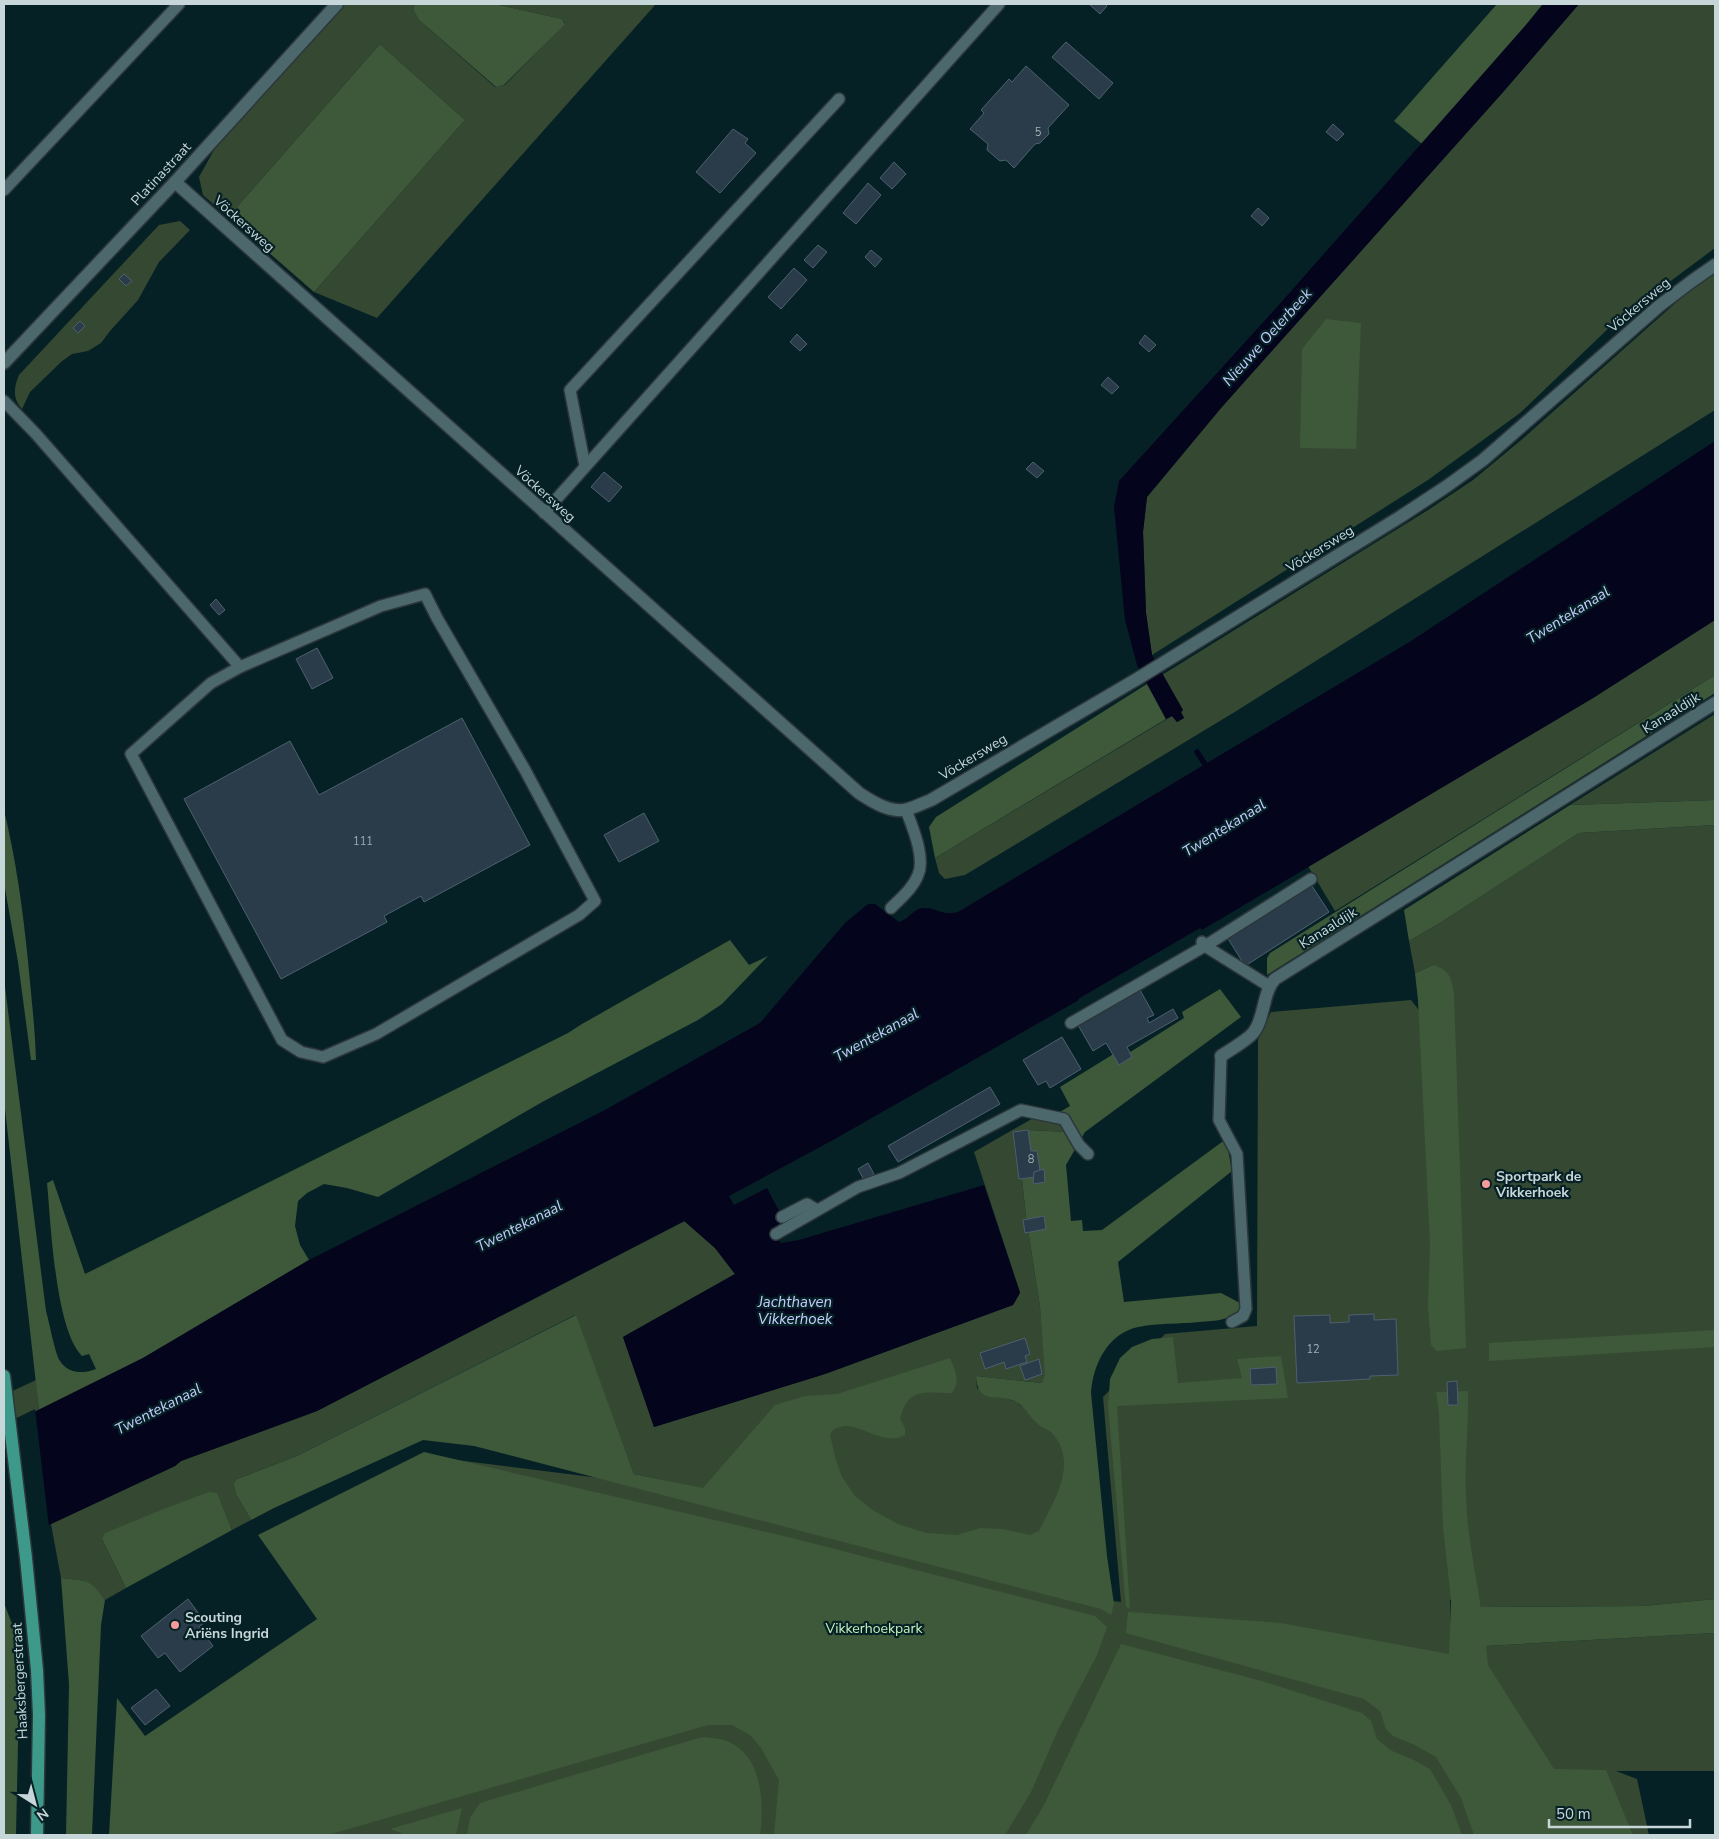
<svg xmlns="http://www.w3.org/2000/svg" width="1719" height="1839" font-family="'Nunito Sans',sans-serif">
<rect width="100%" height="100%" fill="#062125"/>
<g fill="#354832">
<polygon points="344,4 415,4 413,10 419,20 495,87 505,85 565,23 562,19 495,4 656,4 377,318 314,292 465,120 380,44 228,217 203,195 199,177 214,150"/>
<polygon points="1579,4 1715,4 1715,248 1613,324 1520,413 1428,480 1152,655 1146,613 1143,532 1147,497 1221,408 1504,91"/>
<path d="M180 221 190 230 159 262 138 300 110 331 101 343 88 351 72 354 61 362 30 392 22 409C12 398 14 387 19 375L159 225Z"/>
<polygon points="1715,274 1715,410 1238,710 965,875 945,879 939,873 935,858 1172,716 1177,722 1184,718 1181,712 1183,710 1162,675 1428,510 1473,480 1520,441 1689,291"/>
<polygon points="1715,620 1715,675 1335,911 1308,866 1593,698"/>
<polygon points="1715,714 1715,800 1570,805"/>
<path d="M1715 825V1599L1643 1606 1481 1607 1479 1598 1450 1600V1647L1486 1649V1646L1715 1633V1771H1616L1637 1779 1649 1835H149L146 1739 321 1619 425 1456 608 1479 696 1487 634 1474 575 1315 297 1456 237 1479V1496L251 1520 232 1530 217 1494 102 1539 126 1588 105 1600C89 1578 87 1581 61 1578L51 1524 175 1466 181 1461 317 1411 685 1221 715 1248 735 1274 623 1337 654 1427 825 1374 1013 1305 1020 1292 974 1152 1049 1109 1058 1113 1069 1132 1028 1130 1013 1133 1019 1179H1022L1026 1217 1040 1307 1046 1375 1042 1383 976 1376 977 1388 1017 1402 1021 1406 1072 1419 1082 1597 1121 1602 1103 1397 1165 1334 1257 1326 1258 1040 1271 1012 1411 1000 1443 1041 1433 965 1415 973 1409 941 1440 923 1579 833Z"/>
<polygon points="36,1380 39,1410 4,1427 4,1395"/>
</g>
<g fill="#3e583a">
<polygon points="415,4 495,4 562,19 565,24 504,85 496,87 419,20 413,10"/>
<polygon points="1497,4 1543,4 1526,25 1422,144 1394,121"/>
<polygon points="380,44 465,120 314,292 228,217"/>
<polygon points="1326,319 1361,323 1356,449 1300,448 1302,349"/>
<polygon points="1715,675 1715,693 1267,975 1267,958 1270,953"/>
<polygon points="1147,684 1166,719 935,858 929,827 936,817"/>
<polygon points="1715,800 1715,825 1579,833 1440,923 1409,941 1404,910 1570,805"/>
<path d="M4 810C16 860 23 910 28 961 31 994 35 1027 36 1060H31L18 962 4 883Z"/>
<path d="M730 940 749 965 768 956 722 1004 698 1020 544 1101 378 1197 347 1188 324 1184 307 1193 298 1201 295 1226 300 1245 309 1260 143 1358 39 1410 4 1100V979L46 1311C49 1321 55 1354 60 1361 68 1374 84 1374 96 1369L89 1354 82 1356C55 1329 51 1223 47 1183L53 1180 85 1274 568 1033 582 1024Z"/>
<path d="M1433 965C1450 970 1451 977 1454 994L1466 1348 1437 1351 1431 1345 1428 1306 1430 1244 1418 1000 1415 973Z"/>
<path d="M1220 989 1241 1017 1085 1132 1066 1165 1071 1221 1082 1220 1083 1231 1102 1230 1226 1139 1232 1171 1118 1262 1124 1302 1221 1293 1240 1303 1241 1308C1228 1322 1217 1320 1199 1322 1180 1324 1157 1323 1138 1327 1107 1334 1093 1365 1091 1393L1107 1556 1114 1604 1111 1615 1101 1609 474 1446 423 1440 274 1508 251 1520 237 1496 234 1484 237 1479 297 1456 576 1315 634 1474 703 1488 775 1405 805 1396 837 1394 950 1358C955 1370 961 1381 952 1393 924 1393 908 1387 900 1419L905 1428V1435C887 1446 865 1427 846 1426 842 1426 837 1428 834 1429L830 1434 835 1457 842 1477 855 1496 874 1511 898 1524 926 1533 957 1535 980 1528 1002 1529 1030 1535 1039 1531C1054 1501 1079 1463 1052 1433 1048 1429 1043 1428 1039 1425 1031 1419 1026 1408 1018 1403 999 1391 978 1408 976 1376L1042 1383 1045 1375 1040 1307 1026 1217 1022 1179 1034 1177 1040 1170 1037 1151H1031L1028 1130 1068 1132 1058 1113 1070 1106 1060 1087 1120 1050 1124 1056 1184 1018 1182 1012Z"/>
<polygon points="1715,1330 1715,1347 1489,1361 1489,1343"/>
<polygon points="1173,1337 1178,1383 1242,1378 1237,1359 1281,1356 1288,1398 1117,1406 1130,1609 1126,1607 1108,1407 1110,1379 1120,1358 1132,1347 1152,1339"/>
<path d="M1468 1391C1469 1426 1464 1461 1466 1496 1467 1534 1475 1570 1481 1607L1643 1606 1715 1599V1633L1486 1646 1488 1665 1554 1769 1606 1770 1633 1835H1474L1461 1798 1436 1757 1415 1745 1393 1736 1386 1729 1380 1711 1364 1699 1126 1633 1128 1612 1281 1623 1449 1654 1451 1600 1443 1527 1439 1414 1436 1392Z"/>
<polygon points="424,1452 792,1538 1095,1616 1107,1627 1097,1655 1059,1728 1031,1792 1005,1835 774,1835 779,1780 761,1748 750,1735 732,1725 708,1725 328,1835 109,1835 117,1698 145,1736 317,1619 258,1535"/>
<polygon points="209,1492 217,1493 232,1530 126,1588 102,1539 105,1533 161,1510"/>
<path d="M61 1578C87 1581 90 1578 105 1600L101 1625 92 1835H66L69 1685Z"/>
<polygon points="4,1603 14,1629 19,1697 16,1835 4,1835"/>
<polygon points="1121,1644 1262,1681 1362,1713 1371,1721 1377,1739 1390,1750 1414,1760 1430,1769 1451,1805 1462,1835 1026,1835 1044,1805"/>
<path d="M702 1737C711 1738 721 1738 729 1742 763 1757 764 1804 760 1835H467L470 1818 480 1803Z"/>
<polygon points="462,1808 456,1835 406,1835 390,1829"/>
</g>
<g fill="#05041d">
<polygon points="1543,4 1579,4 1504,91 1221,408 1147,497 1143,532 1146,613 1152,655 1183,710 1181,712 1184,718 1177,722 1172,716 1166,719 1137,665 1125,620 1114,507 1119,481 1277,307 1526,25"/>
<path d="M1715 441V620L1593 698 1202 930 1200 928 1078 999 1079 1000 833 1140 729 1196 734 1205 767 1188 779 1211 788 1207 793 1217 770 1229 781 1243 799 1240 984 1185 1020 1293 1013 1305 825 1374 654 1427 623 1337 735 1274 715 1248 684 1221 317 1411 181 1461 175 1466 4 1546 30 1414 143 1358 309 1260 603 1111 760 1023 845 923 868 904H875L899 922C909 919 913 909 923 908 936 907 941 916 958 912L1411 641Z"/>
</g>
<polygon fill="#062125" points="35,1409 49,1527 4,1548 4,1424"/>
<g fill="none" stroke-linecap="round" stroke-linejoin="round">
<polyline stroke="#05041d" stroke-width="5.5" points="1197,752 1205,764"/>
</g>
<g fill="#2a3c4a" stroke="#4e6070">
<polygon points="1089,4 1105,4 1107,6 1100,14"/>
<polygon points="1066,42 1113,83 1099,99 1052,57"/>
<polygon points="1026,66 1069,105 1048,128 1049,134 1040,143 1035,144 1014,168 1006,160 1000,161 987,150 988,144 970,129 984,113 981,110 1009,79 1012,82"/>
<polygon points="1333,124 1344,134 1337,141 1326,132"/>
<polygon points="733,129 748,139 745,143 756,153 720,193 696,172"/>
<polygon points="894,162 906,174 892,189 880,178"/>
<polygon points="868,183 881,195 856,224 843,213"/>
<polygon points="1258,208 1269,218 1262,226 1251,216"/>
<polygon points="818,245 827,252 813,268 804,260"/>
<polygon points="871,250 882,259 875,267 865,257"/>
<polygon points="794,268 807,280 781,309 768,297"/>
<polygon points="124,274 132,281 126,286 119,279"/>
<polygon points="80,321 85,326 78,333 73,328"/>
<polygon points="797,334 807,344 800,351 790,342"/>
<polygon points="1145,335 1156,345 1149,352 1139,343"/>
<polygon points="1108,377 1119,387 1112,394 1101,385"/>
<polygon points="1033,462 1044,471 1037,478 1026,469"/>
<polygon points="604,472 622,487 609,502 591,487"/>
<polygon points="216,599 225,610 219,615 210,605"/>
<polygon points="317,648 333,678 312,689 296,659"/>
<polygon points="462,718 530,845 424,902 421,896 384,916 387,922 281,979 184,799 290,741 319,795"/>
<polygon points="644,813 659,841 619,862 604,835"/>
<polygon points="1310,883 1329,912 1245,966 1227,937"/>
<polygon points="1140,990 1154,1015 1147,1018 1149,1023 1173,1009 1178,1018 1127,1047 1132,1057 1119,1065 1106,1043 1093,1051 1078,1025"/>
<polygon points="1062,1037 1081,1069 1050,1088 1046,1081 1038,1085 1023,1060"/>
<polygon points="990,1087 1000,1104 898,1162 888,1146"/>
<polygon points="1028,1130 1031,1151 1037,1151 1040,1171 1034,1172 1035,1177 1019,1179 1013,1132"/>
<polygon points="868,1163 874,1174 864,1180 858,1169"/>
<polygon points="1044,1169 1045,1182 1033,1184 1034,1172"/>
<polygon points="1044,1216 1046,1229 1025,1233 1023,1220"/>
<polygon points="1374,1314 1374,1320 1396,1319 1398,1375 1370,1376 1370,1379 1297,1383 1294,1316 1330,1315 1330,1323 1349,1322 1349,1315"/>
<polygon points="1025,1338 1030,1354 1025,1356 1027,1362 1006,1369 1004,1362 985,1369 980,1353"/>
<polygon points="1039,1359 1042,1374 1025,1380 1020,1366"/>
<polygon points="1276,1367 1277,1384 1251,1385 1250,1369"/>
<polygon points="1457,1381 1458,1405 1448,1405 1447,1382"/>
<polygon points="188,1599 205,1622 199,1627 213,1646 180,1672 165,1653 158,1658 141,1636"/>
<polygon points="156,1689 170,1706 145,1725 131,1708"/>
</g>
<g fill="none" stroke-linecap="round" stroke-linejoin="round">
<defs>
<g id="lane">
<polyline points="4,190 179,4"/>
<polyline points="4,401 36,434 240,667"/>
<polyline points="585,466 570,390 839,99"/>
<polyline points="544,513 999,4"/>
<polygon points="425,594 437,618 525,770 595,901 579,915 376,1034 323,1057 301,1052 282,1040 131,754 211,683 240,667 381,606"/>
<path d="M891 908C901 898 913 888 918 875 926 858 912 826 906 810"/>
<polyline points="1202,942 1205,946 1269,986"/>
<polyline points="1071,1023 1205,946 1311,879"/>
<polyline points="1221,1056 1219,1120 1237,1154 1246,1309 1243,1316 1232,1322"/>
<polyline points="782,1217 807,1204 817,1210"/>
<polyline points="776,1234 858,1187 899,1173 1021,1110 1064,1119 1079,1145 1088,1154"/>
</g>
<g id="street">
<path d="M175 182 859 793C873 802 891 814 908 809 916 807 923 803 931 800L1137 679 1400 517 1447 486 1483 460 1659 306 1692 281 1715 265"/>
<polyline points="4,363 175,182 337,4"/>
<path d="M1221 1056C1230 1050 1246 1041 1253 1033 1265 1019 1262 993 1275 979L1715 703"/>
</g>
<polyline id="primary" points="4,1376 26,1558 37,1670 39,1715 37,1835"/>
</defs>
<use href="#lane" stroke="#2c373b" stroke-width="14"/>
<use href="#street" stroke="#2c373b" stroke-width="15"/>
<use href="#primary" stroke="#2c373b" stroke-width="15"/>
<use href="#lane" stroke="#4c686c" stroke-width="11"/>
<use href="#street" stroke="#4c686c" stroke-width="12"/>
<use href="#primary" stroke="#3d9a8b" stroke-width="12"/>
</g>
<g fill="#f59b9a" stroke="#062125" stroke-width="2">
<circle cx="1486" cy="1184" r="5"/>
<circle cx="175" cy="1625" r="5"/>
</g>
<g text-anchor="middle" dominant-baseline="central" stroke-width="4.5" stroke-linejoin="round" paint-order="stroke">
<g font-size="11" fill="#a0b0b5">
<text x="1038" y="132">5</text>
<text x="363" y="841">111</text>
<text x="1031" y="1159">8</text>
<text x="1313" y="1349">12</text>
</g>
<g font-size="14" fill="#c7d6d9" stroke="#062125">
<text transform="translate(161 174) rotate(-47)">Platinastraat</text>
<text transform="translate(244 224) rotate(42)">Vöckersweg</text>
<text transform="translate(1639 305) rotate(-40)">Vöckersweg</text>
<text transform="translate(545 494) rotate(42)">Vöckersweg</text>
<text transform="translate(1320 549) rotate(-32)">Vöckersweg</text>
<text transform="translate(1671 713) rotate(-32)">Kanaaldijk</text>
<text transform="translate(973 757) rotate(-31)">Vöckersweg</text>
<text transform="translate(1328 928) rotate(-32)">Kanaaldijk</text>
<text transform="translate(20 1681) rotate(-93)">Haaksbergerstraat</text>
</g>
<g font-size="14" font-weight="bold" fill="#c7d6d9" stroke="#062125" text-anchor="start">
<text x="1496" y="1176">Sportpark de<tspan x="1496" dy="16">Vikkerhoek</tspan></text>
<text x="185" y="1617">Scouting<tspan x="185" dy="16">Ariëns Ingrid</tspan></text>
</g>
<g font-size="14" fill="#c3f1bb" stroke="#062125">
<text x="874" y="1628">Vikkerhoekpark</text>
</g>
<g font-size="15" font-style="italic" fill="#c5cdfe" stroke="#062125">
<text transform="translate(1267 337) rotate(-48)">Nieuwe Oelerbeek</text>
<text transform="translate(1568 615) rotate(-32)">Twentekanaal</text>
<text transform="translate(1224 828) rotate(-32)">Twentekanaal</text>
<text transform="translate(876 1035) rotate(-29)">Twentekanaal</text>
<text transform="translate(519 1226) rotate(-27)">Twentekanaal</text>
<text x="795" y="1302">Jachthaven<tspan x="795" dy="17">Vikkerhoek</tspan></text>
<text transform="translate(158 1409) rotate(-27)">Twentekanaal</text>
</g>
</g>
<rect width="1719" height="1839" fill="none" stroke="#c7d6d9" stroke-width="10"/>
<g transform="translate(35 1804) rotate(144)" stroke="#062125" stroke-width="4" paint-order="stroke">
<path d="M0-4L9 19L0 12L-9 19Z" fill="#c7d6d9"/>
<text y="-8" font-size="14" font-weight="bold" text-anchor="middle" fill="#c7d6d9">N</text>
</g>
<path d="M1549 1819v8h141v-8" fill="none" stroke="#c7d6d9" stroke-width="2.5"/>
<text x="1556" y="1819" font-size="15" fill="#c7d6d9" stroke="#062125" stroke-width="4" paint-order="stroke">50 m</text>
</svg>
